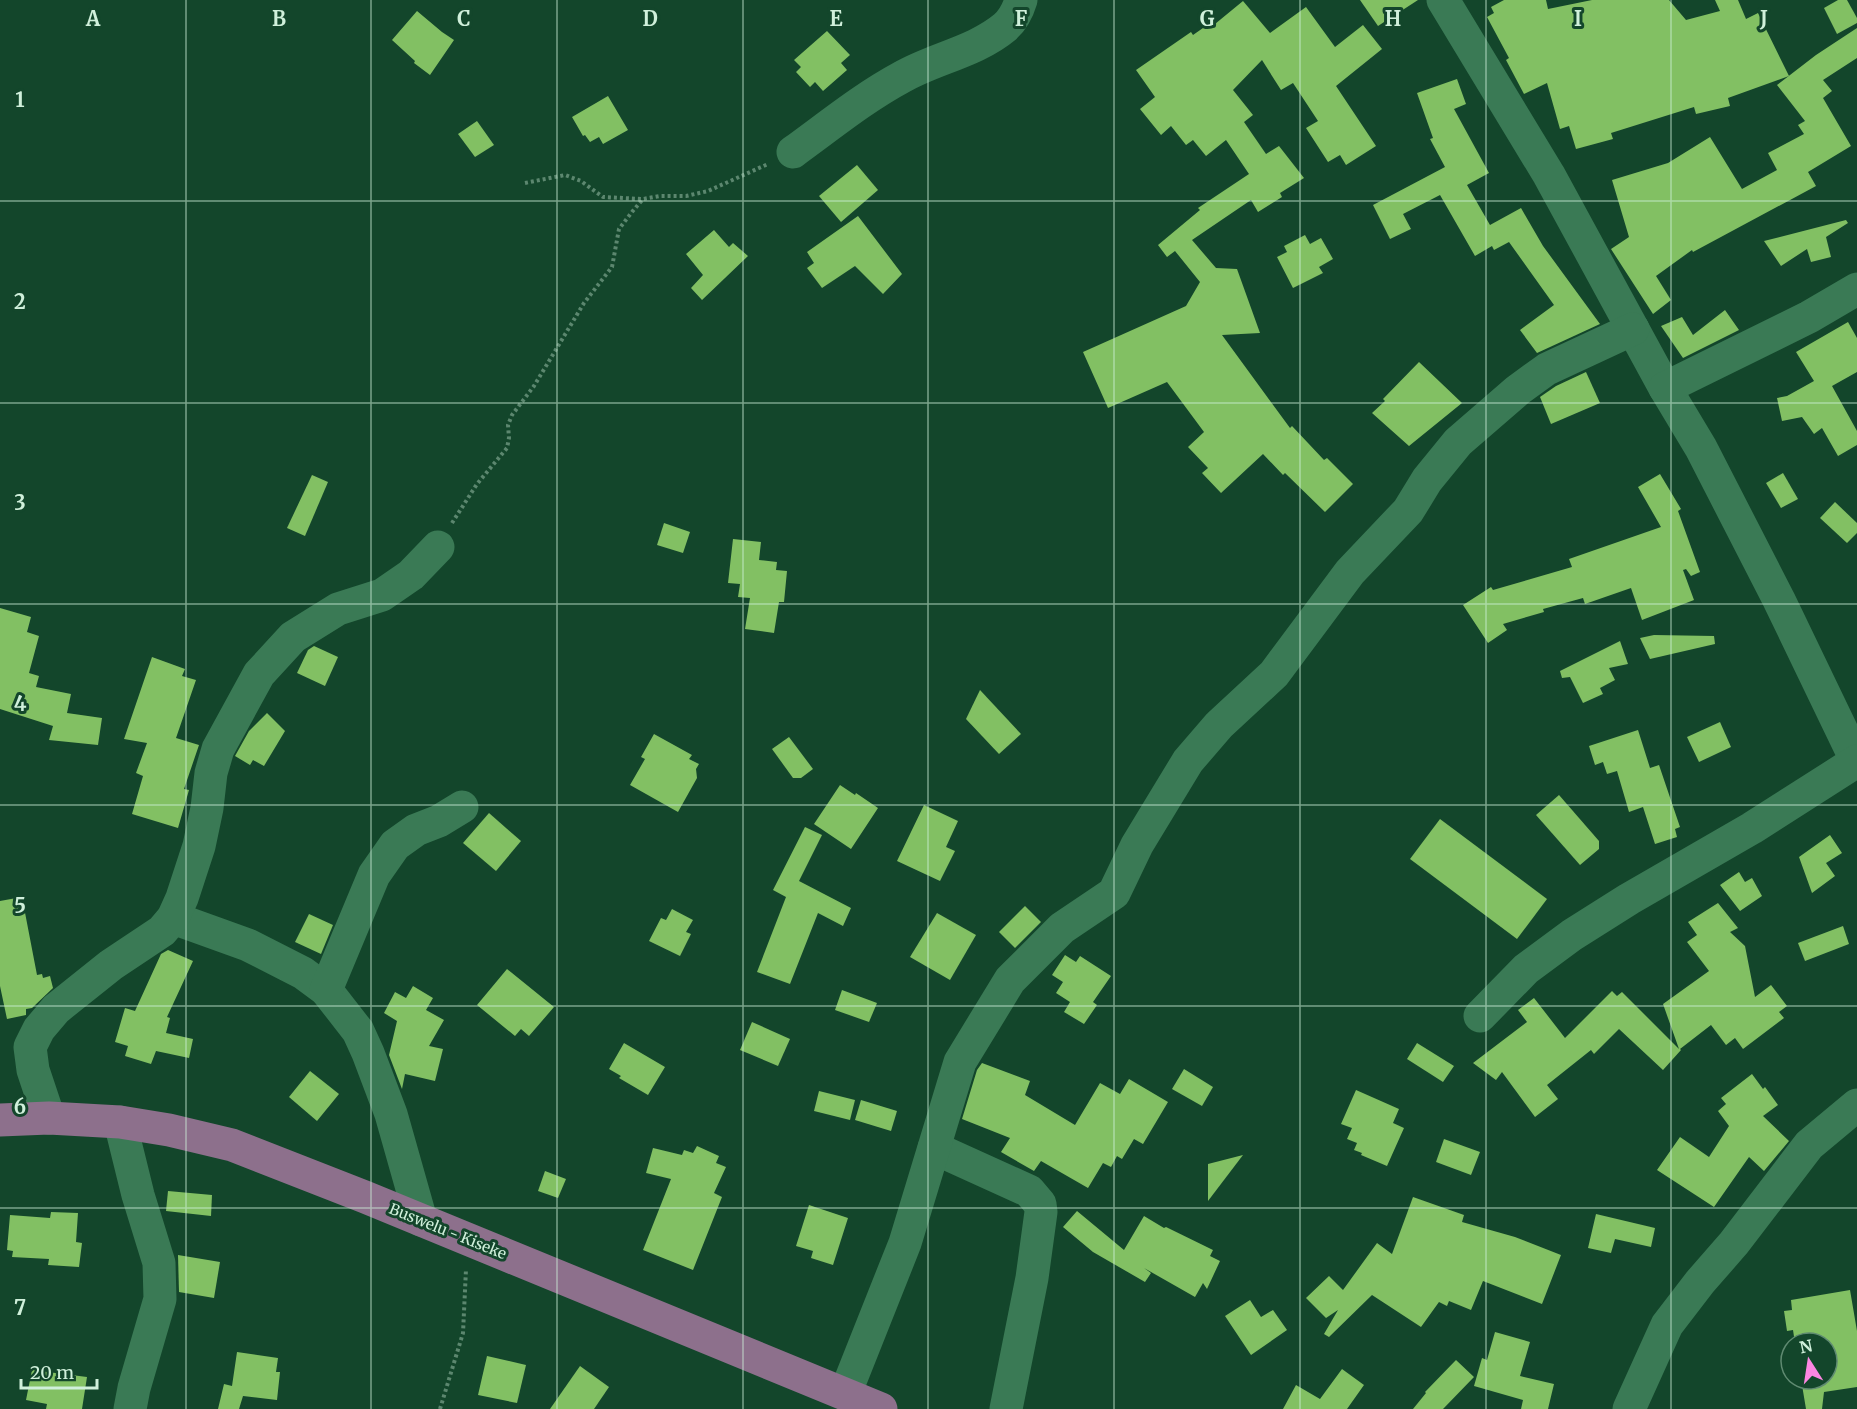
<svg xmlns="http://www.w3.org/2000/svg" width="1857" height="1409" font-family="Merriweather,serif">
<rect width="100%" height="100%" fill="#13462b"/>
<g fill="#82c063">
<polygon points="1360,0 1418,0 1378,26"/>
<polygon points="1504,0 1546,0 1548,9 1592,0 1669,0 1686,20 1720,11 1715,0 1738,0 1746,19 1758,13 1789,76 1728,98 1730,106 1696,114 1694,107 1611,133 1613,139 1576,149 1569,126 1560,129 1547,83 1524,94 1506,60 1509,58 1487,17 1494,13 1491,7"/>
<polygon points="1838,0 1847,0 1857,18 1857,23 1837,34 1824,8"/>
<polygon points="1243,1 1270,33 1306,7 1335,47 1363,25 1382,49 1336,86 1376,146 1346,165 1340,155 1328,162 1306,128 1318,121 1293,83 1281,90 1262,60 1233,90 1253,115 1244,122 1266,154 1279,146 1304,178 1280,193 1282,197 1258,212 1251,200 1192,240 1216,268 1237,269 1260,333 1222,335 1290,428 1292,426 1324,460 1327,458 1353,484 1325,512 1285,473 1283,475 1263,454 1221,493 1202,473 1208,468 1188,447 1204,432 1167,382 1108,408 1083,352 1186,306 1200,282 1175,251 1167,257 1158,245 1200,210 1198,208 1249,174 1226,140 1206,156 1193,140 1186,145 1171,126 1161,135 1140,109 1155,97 1136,70 1191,32 1193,35 1213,21 1215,24"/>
<polygon points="417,11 442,32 454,40 430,75 414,63 415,61 392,40"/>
<polygon points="1857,28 1857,58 1823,80 1832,91 1823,98 1851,146 1808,172 1816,186 1693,252 1692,250 1656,276 1671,300 1653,314 1611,249 1629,237 1612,180 1668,163 1710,137 1742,189 1777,170 1768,153 1804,134 1798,125 1805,121 1777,85 1816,55"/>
<polygon points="827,31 850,55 841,63 847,70 823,91 815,82 810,87 796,72 801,67 794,60"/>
<polygon points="1457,79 1466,104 1454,109 1489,173 1467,185 1490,225 1521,208 1543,246 1600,324 1537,353 1520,330 1554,305 1509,242 1494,250 1492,246 1475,256 1440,195 1403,214 1411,229 1390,239 1373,205 1445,167 1430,139 1433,138 1417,93"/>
<polygon points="608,96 628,130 603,144 599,137 590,142 585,135 583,136 572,117"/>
<polygon points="477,121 494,145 475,157 458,134"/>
<polygon points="857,165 878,190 841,222 819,196"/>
<polygon points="858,216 902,274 883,294 855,266 822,288 807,268 814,263 807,252"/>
<polygon points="1846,220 1848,223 1826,237 1831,257 1811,262 1807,249 1781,266 1764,241"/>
<polygon points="714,230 729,247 733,243 748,256 702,300 691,288 703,275 686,254"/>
<polygon points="1305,235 1310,244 1321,238 1333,259 1319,267 1323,273 1293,288 1277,257 1287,252 1284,246"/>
<polygon points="1725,310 1739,330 1683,358 1661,326 1682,317 1693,335"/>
<polygon points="1848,322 1857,338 1857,372 1832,386 1857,431 1857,445 1838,456 1822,428 1814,434 1802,417 1782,421 1777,398 1787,396 1814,381 1796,352"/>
<polygon points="1419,362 1462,403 1409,446 1372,413 1385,401 1383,399"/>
<polygon points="1586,372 1600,403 1551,424 1540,397 1556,386"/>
<polygon points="1783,473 1798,499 1781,508 1766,483"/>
<polygon points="1660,474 1681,509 1678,511 1700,572 1691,576 1686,569 1683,570 1694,600 1642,620 1631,588 1585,604 1583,598 1543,609 1544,612 1503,624 1507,630 1488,643 1463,605 1491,587 1493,590 1572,567 1569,559 1661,527 1638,487"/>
<polygon points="312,475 328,482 305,536 287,528"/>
<polygon points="1835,502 1857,523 1857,533 1847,543 1820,518"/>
<polygon points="664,523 690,532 683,553 657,545"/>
<polygon points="733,539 761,542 759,560 777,562 776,570 787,571 784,602 779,602 774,633 745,629 750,598 738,597 740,584 728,583"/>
<polygon points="0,608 31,617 27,632 39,636 29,673 39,676 36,687 71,694 67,713 102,718 98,745 49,740 53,726 0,709"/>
<polygon points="1654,635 1714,636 1715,644 1650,659 1640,638"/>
<polygon points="1620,641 1628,664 1609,668 1615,680 1600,688 1603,694 1583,703 1570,677 1562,678 1560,671"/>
<polygon points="314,646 338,657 325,686 297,673 308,650"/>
<polygon points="152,657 185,669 182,676 196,680 176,738 199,745 184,789 189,790 178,828 132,814 143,776 136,773 147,743 124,739"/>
<polygon points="980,690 1021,734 999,754 966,719"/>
<polygon points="267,713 285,731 264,766 253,760 250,765 235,756 249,731"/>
<polygon points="1720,722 1731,747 1699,762 1687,737"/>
<polygon points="1638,730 1650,768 1659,765 1680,827 1675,829 1677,837 1655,844 1643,807 1629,812 1617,771 1607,774 1603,762 1595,765 1589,746"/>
<polygon points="654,734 692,755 689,759 699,764 696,769 697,778 678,812 630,785 645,759 641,757"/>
<polygon points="789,737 813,769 801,778 793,778 772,749"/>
<polygon points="840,785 855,795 856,793 878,808 851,849 814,824"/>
<polygon points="1559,795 1599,841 1599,849 1580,865 1536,815"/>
<polygon points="924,805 958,821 946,847 955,851 940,881 897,861"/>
<polygon points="489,813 521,841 496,871 463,843"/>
<polygon points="1440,819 1547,899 1517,939 1410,859"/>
<polygon points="805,827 822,835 799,881 851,908 843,926 818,913 790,984 757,972 786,897 773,890"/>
<polygon points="1830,835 1842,853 1826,863 1835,876 1812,893 1799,857"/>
<polygon points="1739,872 1745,882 1752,878 1762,896 1740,911 1720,885"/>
<polygon points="22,897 37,975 42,974 43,978 50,976 53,988 32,1008 26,1009 26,1015 7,1019 0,986 0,901"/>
<polygon points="1718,903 1738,928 1730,932 1745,946 1755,997 1771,985 1787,1006 1779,1012 1784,1018 1743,1049 1735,1038 1726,1045 1711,1025 1680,1049 1681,1050 1663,1070 1619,1029 1594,1054 1591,1050 1547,1085 1558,1099 1535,1117 1502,1072 1496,1080 1473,1063 1527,1022 1518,1010 1534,998 1565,1038 1612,991 1617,996 1622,992 1679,1049 1663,1004 1709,971 1687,942 1697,935 1688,922"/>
<polygon points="1025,906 1041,922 1015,948 999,932"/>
<polygon points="672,909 693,920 686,932 691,934 680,956 649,941 661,918 666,920"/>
<polygon points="937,913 976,935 950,980 910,957"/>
<polygon points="309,914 333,925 321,954 295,942"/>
<polygon points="1843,926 1849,944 1805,961 1798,943"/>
<polygon points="168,950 193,961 167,1017 170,1018 166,1033 193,1039 189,1058 156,1051 151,1064 125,1056 128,1046 115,1042 125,1008 135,1011 161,954"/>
<polygon points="1065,955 1076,962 1080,956 1111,976 1093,1002 1097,1005 1084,1024 1064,1012 1070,1002 1056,993 1063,982 1052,975"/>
<polygon points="507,969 554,1007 529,1036 521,1029 515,1036 477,1005"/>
<polygon points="413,986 433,998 426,1010 444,1020 429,1046 443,1049 435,1081 405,1074 402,1089 389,1055 397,1021 384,1013 395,992 406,998"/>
<polygon points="842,990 877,1003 869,1022 835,1010"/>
<polygon points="752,1022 790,1039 778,1066 740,1050"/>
<polygon points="624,1043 665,1067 648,1095 619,1078 621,1076 609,1069"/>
<polygon points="1417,1043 1454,1066 1443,1082 1407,1059"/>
<polygon points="982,1063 1030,1081 1025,1095 1075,1125 1100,1083 1120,1094 1129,1079 1168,1102 1143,1144 1134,1139 1122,1159 1117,1156 1111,1167 1103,1163 1088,1188 1041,1161 1034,1171 1001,1152 1010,1138 962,1119 977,1070"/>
<polygon points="1184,1069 1213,1087 1202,1106 1172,1089"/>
<polygon points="310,1071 339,1094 317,1121 289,1097"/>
<polygon points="1752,1074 1763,1089 1765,1087 1778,1105 1763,1116 1789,1141 1764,1171 1749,1157 1714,1207 1657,1170 1680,1137 1709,1157 1729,1126 1718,1111 1726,1104 1721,1098"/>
<polygon points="1356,1090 1399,1109 1393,1123 1404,1128 1387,1166 1361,1155 1362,1153 1354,1150 1357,1143 1347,1139 1352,1128 1341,1124"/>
<polygon points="819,1091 855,1100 850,1120 814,1111"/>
<polygon points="861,1100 897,1111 891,1131 855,1120"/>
<polygon points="1444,1139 1480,1152 1471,1175 1436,1162"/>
<polygon points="697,1146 719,1156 716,1163 726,1167 714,1193 722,1197 693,1270 643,1250 671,1179 646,1173 653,1148 682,1155 684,1150 693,1153"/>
<polygon points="1243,1155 1208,1201 1208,1164"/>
<polygon points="545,1171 566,1179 558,1198 538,1191"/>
<polygon points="168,1191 212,1195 211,1216 166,1211"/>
<polygon points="1413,1197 1464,1215 1462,1222 1515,1237 1561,1255 1542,1304 1483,1281 1471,1310 1449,1301 1447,1306 1439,1302 1421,1327 1372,1295 1329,1337 1324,1334 1338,1310 1326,1318 1306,1298 1329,1276 1343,1290 1377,1243 1392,1254"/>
<polygon points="809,1205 848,1218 833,1265 811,1258 813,1251 796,1246"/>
<polygon points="1077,1211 1124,1250 1144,1216 1164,1228 1166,1227 1213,1250 1210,1256 1220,1261 1207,1289 1203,1283 1195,1297 1144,1268 1151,1273 1145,1282 1093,1252 1063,1227"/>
<polygon points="51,1212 78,1213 76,1242 82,1243 79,1267 48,1265 49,1259 12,1257 13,1251 7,1250 10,1215 50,1218"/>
<polygon points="1596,1214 1655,1228 1651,1247 1615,1239 1611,1253 1588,1248"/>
<polygon points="178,1255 220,1262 214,1298 179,1292"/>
<polygon points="1850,1290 1857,1331 1857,1387 1824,1392 1822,1409 1806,1409 1801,1379 1827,1379 1827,1343 1795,1343 1793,1330 1787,1331 1784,1311 1792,1310 1791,1300"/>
<polygon points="1250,1300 1261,1317 1273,1310 1287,1330 1251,1355 1225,1316"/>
<polygon points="1495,1332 1530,1342 1520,1376 1554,1384 1548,1409 1521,1409 1523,1400 1474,1386 1482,1358 1487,1360"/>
<polygon points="237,1352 278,1358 276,1372 280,1372 277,1400 243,1396 239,1409 218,1409 224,1384 232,1386"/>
<polygon points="487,1356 526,1365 517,1403 478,1395"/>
<polygon points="1456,1360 1474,1377 1443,1409 1413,1409 1426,1393 1425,1392"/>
<polygon points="580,1366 609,1387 594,1409 550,1409"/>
<polygon points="1342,1369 1364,1385 1347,1409 1283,1409 1296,1385 1320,1399"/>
<polygon points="32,1370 87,1377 82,1409 46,1409 47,1404 26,1400"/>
</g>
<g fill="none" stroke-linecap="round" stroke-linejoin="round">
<g stroke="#5c876f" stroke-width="4" stroke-dasharray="3 3" stroke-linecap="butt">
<polyline points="525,183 565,175 581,181 603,197 642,199"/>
<polyline points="452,523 477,484 507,448 509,438 508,425 512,415 534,386 584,303 612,267 619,229 632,212 643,199 660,196 686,196 708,191 768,164"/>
<polyline points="440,1409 463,1333 466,1269"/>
</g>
<g stroke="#3a7a55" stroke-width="33">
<polyline points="1443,0 1549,175 1665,388 1701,448 1779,600 1857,762"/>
<path d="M793 152C829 126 863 98 902 77 935 58 975 52 1005 27 1013 20 1018 10 1021 0"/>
<polyline points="1665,388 1809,317 1857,289"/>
<polyline points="173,918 248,945 303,973 326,990 358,1031 368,1053 391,1114 421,1220"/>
<polyline points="326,990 374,875 395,845 416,830 439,821 462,807"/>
<polyline points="1480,1016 1526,969 1572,935 1629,899 1752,828 1857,761"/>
<polyline points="49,1118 33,1070 30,1047 39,1029 56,1009 111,965 162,931 173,918 182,898 199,846 207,808 211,773 218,749 259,674 293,637 338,609 382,595 411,575 438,547"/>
<polyline points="120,1122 138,1195 159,1263 160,1299 134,1388 130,1409"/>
<polyline points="934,1148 1029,1191 1040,1204 1041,1212 1032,1278 1006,1409"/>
<polyline points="845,1394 905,1243 960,1062 1010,980 1062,928 1114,893 1137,845 1188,761 1219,725 1274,674 1350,572 1408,511 1427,480 1458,442 1518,390 1547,369 1633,329"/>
<polyline points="1629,1409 1667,1325 1700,1282 1734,1243 1809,1145 1857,1105"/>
</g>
<polyline stroke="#8d708c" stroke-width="33" points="0,1120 49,1118 120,1122 169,1130 232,1145 365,1197 881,1409"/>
</g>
<path fill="none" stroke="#d0f0db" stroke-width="1.5" stroke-opacity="0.55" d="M186 0V1409M371 0V1409M557 0V1409M743 0V1409M928 0V1409M1114 0V1409M1300 0V1409M1486 0V1409M1671 0V1409M0 201H1857M0 403H1857M0 604H1857M0 805H1857M0 1006H1857M0 1208H1857"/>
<g text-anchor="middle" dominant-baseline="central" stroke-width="6" stroke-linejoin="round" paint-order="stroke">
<g font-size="15" fill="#d0f0db" stroke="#13462b">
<text transform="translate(448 1231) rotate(22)">Buswelu - Kiseke</text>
</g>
</g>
<g font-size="20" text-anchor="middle" font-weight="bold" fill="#d0f0db" stroke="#13462b" stroke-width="6" stroke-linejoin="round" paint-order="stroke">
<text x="93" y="26">A</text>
<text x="279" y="26">B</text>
<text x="464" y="26">C</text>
<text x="650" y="26">D</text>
<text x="836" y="26">E</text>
<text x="1021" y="26">F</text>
<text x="1207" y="26">G</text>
<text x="1393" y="26">H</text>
<text x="1578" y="26">I</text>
<text x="1764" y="26">J</text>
<text x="20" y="107">1</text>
<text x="20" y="309">2</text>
<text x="20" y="510">3</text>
<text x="20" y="711">4</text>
<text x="20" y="913">5</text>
<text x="20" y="1114">6</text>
<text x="20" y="1315">7</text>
</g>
<g transform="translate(1809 1361) rotate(348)"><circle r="28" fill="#13462b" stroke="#5f8a71" stroke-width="1.5"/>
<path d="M0-4.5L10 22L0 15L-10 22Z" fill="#fd86e2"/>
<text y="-9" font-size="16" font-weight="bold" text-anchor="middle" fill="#d0f0db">N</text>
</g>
<path d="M21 1379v9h76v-9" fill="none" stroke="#d0f0db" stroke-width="3"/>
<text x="30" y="1379" font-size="18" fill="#d0f0db" stroke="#13462b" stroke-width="4.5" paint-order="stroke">20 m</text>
</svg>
